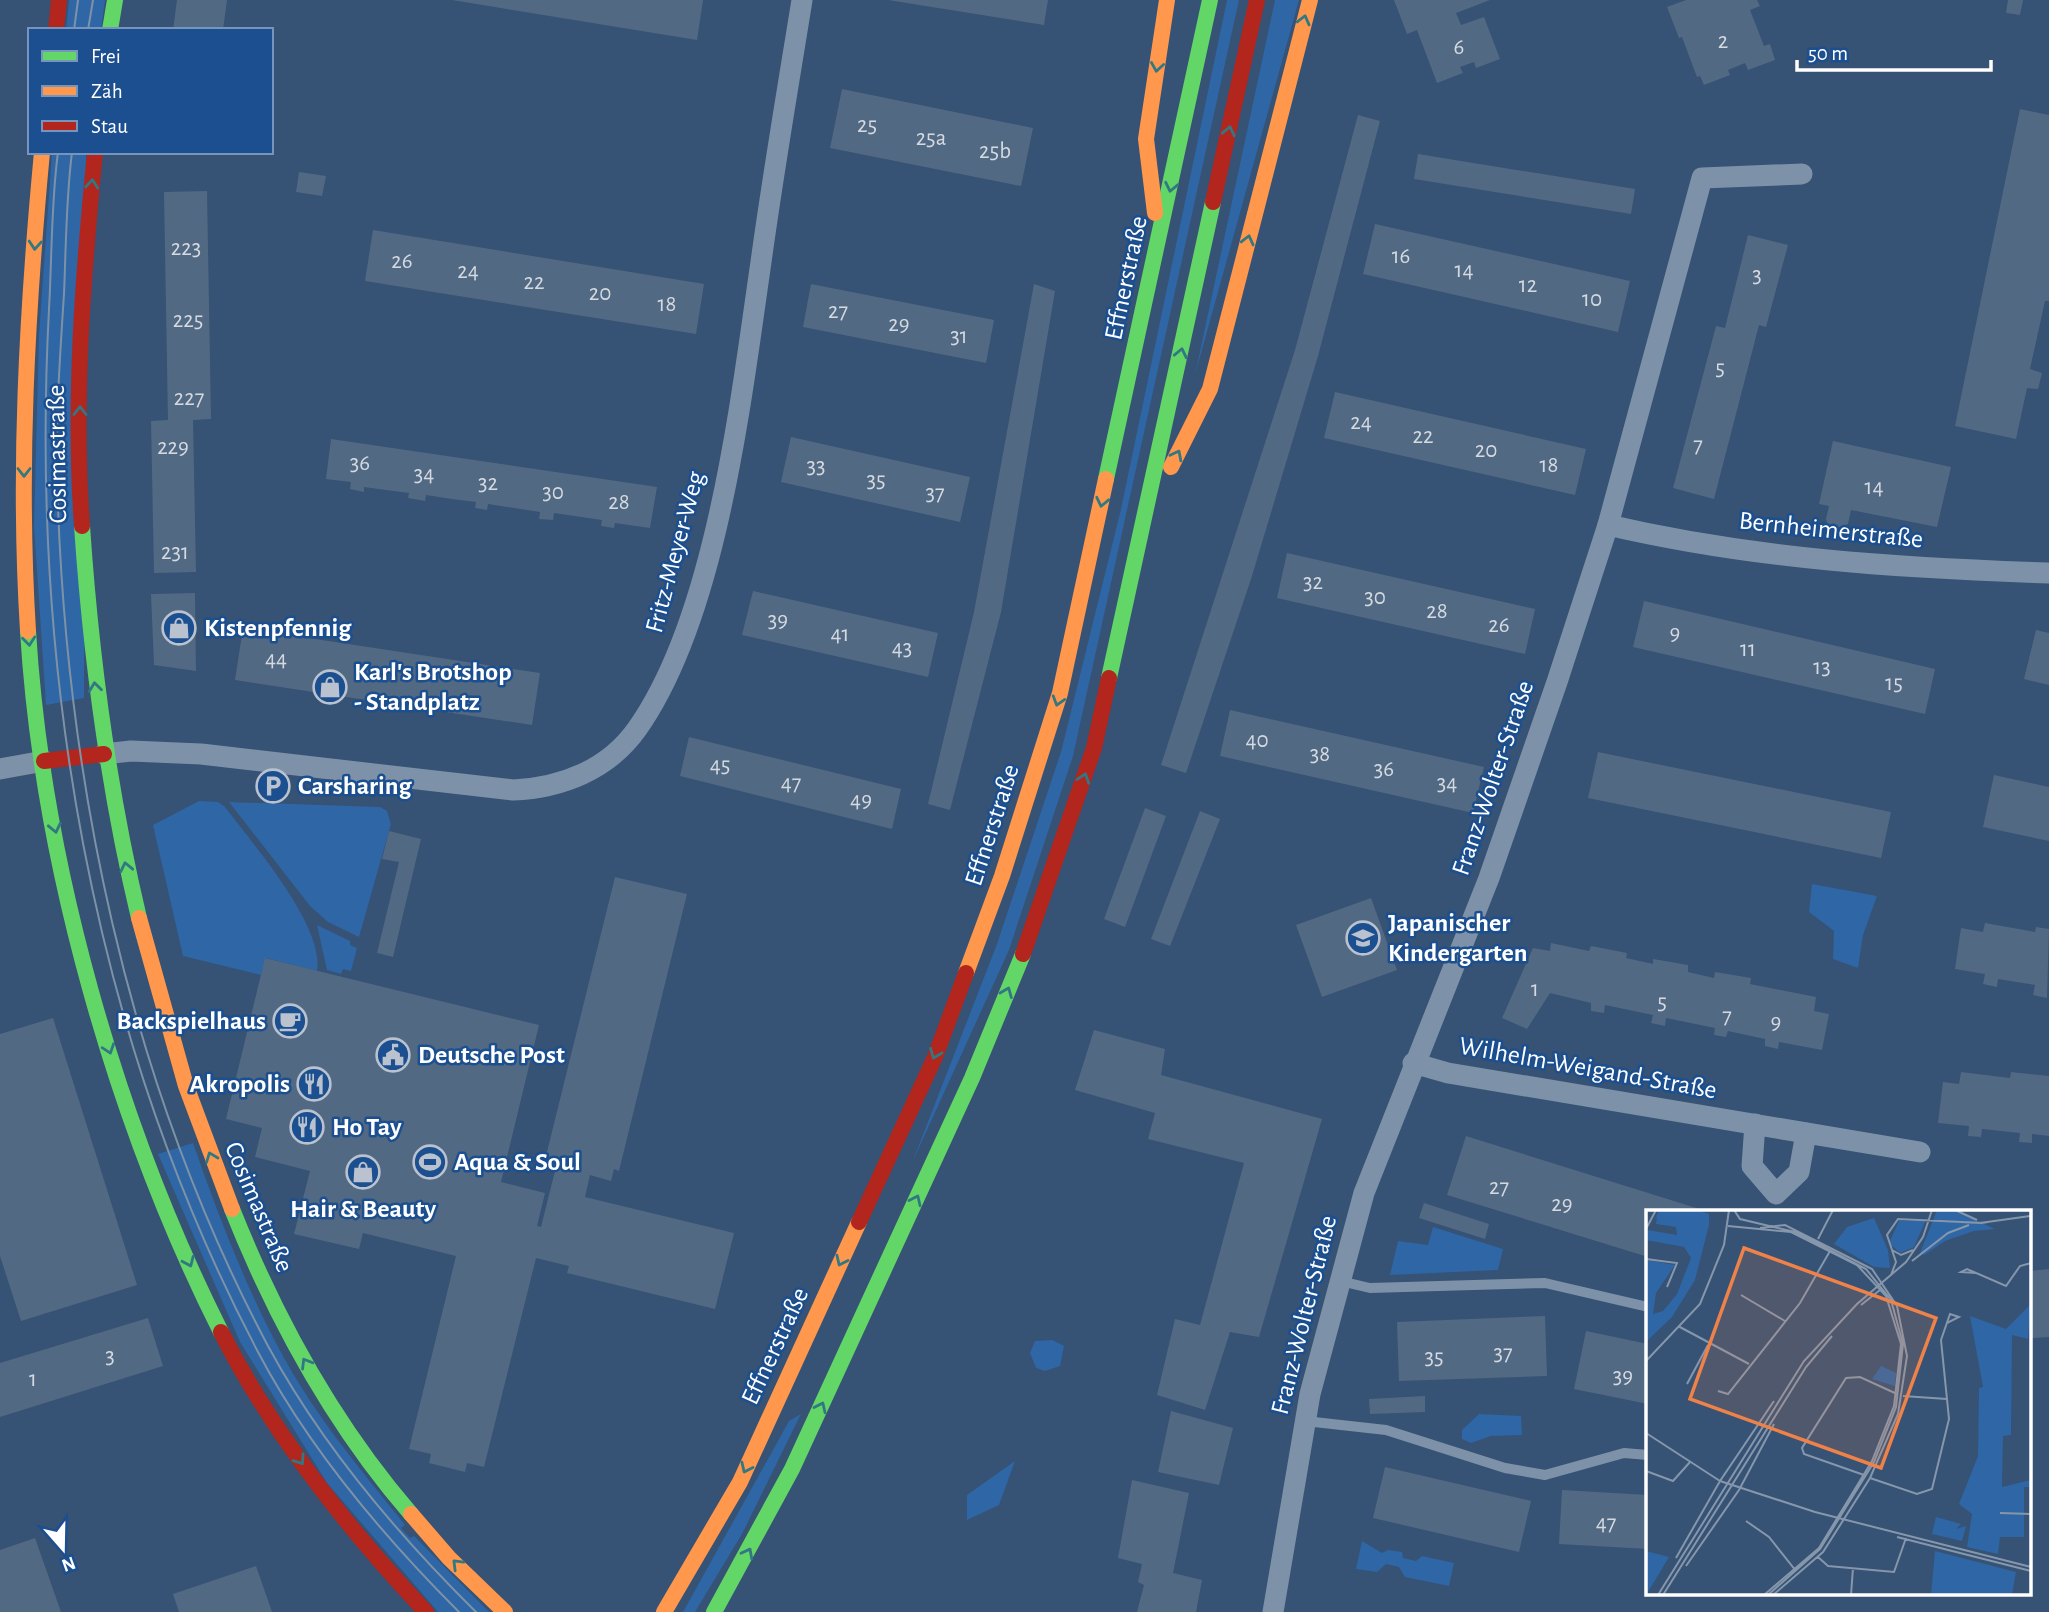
<svg xmlns="http://www.w3.org/2000/svg" width="2049" height="1612" font-family="'Alegreya Sans',sans-serif">
<rect width="100%" height="100%" fill="#365274"/>
<g fill="#2f66a5">
<polygon points="69,0 105,0 101,30 66,30"/>
<polygon points="1227,0 1239,0 1073,756 1009,950 912,1163 997,944 1061,752 1121,509"/>
<polygon points="1275,0 1299,0 1195,375"/>
<polygon points="52,152 86,152 84,698 46,705 34,526 39,335"/>
<path d="M199 801 218 802 225 807C252 843 325 926 317 971L266 958 261 975 183 956 153 825Z"/>
<polygon points="229,802 380,807 387,811 391,824 359,937 328,922 310,906"/>
<polygon points="1812,884 1877,896 1863,935 1858,968 1833,959 1834,931 1809,912"/>
<polygon points="317,925 350,941 350,945 357,948 351,971 343,969 341,974 327,970"/>
<path d="M193 1143C218 1215 246 1288 283 1356 316 1417 362 1471 405 1525L401 1528 410 1538 414 1536 489 1612H438L327 1483 240 1342 158 1154Z"/>
<polygon points="1433,1227 1503,1249 1498,1270 1390,1275 1398,1241 1428,1245"/>
<polygon points="1052,1340 1064,1346 1060,1366 1045,1371 1036,1368 1030,1353 1035,1341"/>
<polygon points="801,1414 742,1534 695,1612 683,1612 789,1421"/>
<polygon points="1479,1414 1521,1416 1522,1435 1491,1436 1471,1443 1462,1439 1462,1430"/>
<polygon points="1015,1461 999,1505 967,1520 967,1495"/>
<polygon points="1362,1541 1382,1553 1388,1550 1402,1552 1403,1558 1416,1561 1422,1556 1454,1563 1449,1586 1405,1577 1399,1567 1386,1564 1377,1572 1356,1569"/>
</g>
<g fill="#526984">
<polygon points="177,0 227,0 223,30 173,30"/>
<polygon points="452,0 703,0 697,40"/>
<polygon points="888,0 1048,0 1044,25"/>
<polygon points="1394,0 1490,0 1456,13 1461,25 1484,17 1500,59 1476,68 1474,62 1460,67 1463,73 1437,83 1417,30 1407,34"/>
<polygon points="1686,0 1757,0 1760,6 1750,10 1764,46 1770,44 1775,60 1748,70 1745,63 1728,70 1730,75 1704,85 1700,76 1697,77 1682,37 1679,38 1667,7"/>
<polygon points="2008,0 2023,0 2020,15 2006,13"/>
<polygon points="842,89 1033,128 1021,186 830,148"/>
<polygon points="2020,109 2049,115 2049,301 2045,301 2030,369 2042,373 2038,389 2027,388 2016,439 1955,426"/>
<polygon points="1358,115 1380,121 1318,356 1252,576 1186,773 1161,765 1295,350"/>
<polygon points="1418,154 1635,189 1631,214 1414,179"/>
<polygon points="299,172 326,176 322,196 296,192"/>
<polygon points="207,191 211,419 193,420 196,572 154,573 151,421 168,420 164,192"/>
<polygon points="1375,224 1630,281 1618,332 1363,274"/>
<polygon points="373,230 704,284 696,334 365,281"/>
<polygon points="1748,235 1788,245 1766,327 1759,325 1714,499 1673,488 1716,326 1725,328"/>
<polygon points="811,284 994,320 986,363 803,327"/>
<polygon points="1034,284 1055,291 1001,612 950,810 928,804 974,612"/>
<polygon points="1335,392 1586,449 1575,495 1324,438"/>
<polygon points="791,437 970,477 960,522 781,482"/>
<polygon points="331,439 657,487 650,528 615,523 614,528 601,526 602,520 554,513 553,520 539,519 540,512 488,504 487,510 475,508 476,502 452,499 426,495 425,501 408,498 409,493 364,487 364,492 350,489 351,482 326,479"/>
<polygon points="1833,441 1951,467 1937,527 1851,510 1848,524 1835,529 1828,525 1826,519 1829,506 1819,504"/>
<polygon points="1287,553 1535,609 1525,654 1277,598"/>
<polygon points="753,591 938,633 928,677 742,635"/>
<polygon points="195,593 196,671 154,665 151,594"/>
<polygon points="1644,601 1935,669 1925,714 1633,647"/>
<polygon points="243,628 540,673 532,725 235,680"/>
<polygon points="2036,630 2049,633 2049,685 2024,679"/>
<polygon points="1230,710 1484,767 1473,813 1220,756"/>
<polygon points="689,737 901,789 892,829 680,776"/>
<polygon points="1598,752 1891,812 1881,858 1588,798"/>
<polygon points="1994,775 2049,787 2049,841 1983,827"/>
<polygon points="1145,808 1166,816 1125,927 1104,919"/>
<polygon points="1200,811 1220,819 1170,946 1151,939"/>
<polygon points="389,831 421,839 393,957 377,953 399,862 382,859"/>
<polygon points="615,877 687,894 619,1171 614,1169 611,1181 590,1175 585,1197 734,1233 715,1309 567,1273 569,1266 536,1258 484,1467 467,1463 465,1472 429,1463 431,1454 409,1449 456,1256 363,1233 359,1249 294,1234 310,1171 255,1157 262,1128 226,1119 265,958 539,1025 501,1182 545,1193 537,1226 541,1227 556,1167 544,1164"/>
<polygon points="1371,898 1397,970 1322,997 1296,925"/>
<polygon points="1985,923 2035,932 2036,927 2049,929 2047,998 2033,995 2035,985 1998,979 1997,987 1983,984 1985,974 1955,969 1961,928 1983,932"/>
<polygon points="1551,943 1589,951 1591,946 1627,953 1626,958 1653,964 1653,959 1688,965 1688,972 1714,978 1715,972 1751,978 1750,984 1816,997 1814,1011 1829,1014 1822,1050 1779,1042 1778,1049 1765,1046 1765,1039 1728,1031 1726,1037 1714,1035 1715,1028 1666,1018 1665,1026 1651,1023 1653,1015 1605,1005 1604,1013 1591,1011 1591,1003 1550,993 1527,1029 1502,1018 1533,948 1550,951"/>
<polygon points="53,1018 137,1285 21,1321 0,1256 0,1034"/>
<polygon points="1094,1030 1165,1049 1161,1075 1322,1119 1259,1337 1230,1332 1205,1410 1157,1395 1175,1319 1200,1325 1244,1163 1148,1139 1155,1113 1075,1090"/>
<polygon points="1961,1072 2010,1078 2011,1072 2049,1076 2049,1136 2032,1134 2032,1143 2019,1142 2020,1133 1982,1129 1981,1137 1968,1136 1969,1126 1938,1123 1943,1082 1959,1084"/>
<polygon points="1466,1136 1706,1211 1648,1211 1648,1257 1447,1195"/>
<polygon points="1424,1203 1489,1224 1485,1239 1419,1218"/>
<polygon points="2049,1269 2049,1337 2030,1338 2030,1271"/>
<polygon points="1545,1316 1547,1376 1399,1381 1397,1322"/>
<polygon points="148,1318 163,1366 0,1417 0,1363"/>
<polygon points="1586,1331 1648,1344 1648,1404 1574,1389"/>
<polygon points="1425,1396 1425,1412 1370,1414 1369,1399"/>
<polygon points="1171,1411 1233,1428 1219,1485 1158,1472"/>
<polygon points="1385,1467 1531,1501 1519,1552 1373,1518"/>
<polygon points="1132,1480 1189,1493 1173,1573 1202,1580 1196,1612 1137,1612 1144,1585 1138,1582 1142,1564 1118,1558"/>
<polygon points="1562,1490 1648,1495 1648,1549 1559,1544"/>
<polygon points="35,1538 61,1612 0,1612 0,1550"/>
<polygon points="256,1566 272,1612 179,1612 173,1594"/>
</g>
<g fill="none" stroke-linecap="round" stroke-linejoin="round">
<g stroke="#7d92a8" stroke-width="10">
<polyline points="1340,1281 1370,1288 1545,1283 1648,1307"/>
<polyline points="1305,1421 1386,1430 1505,1468 1545,1475 1624,1453 1648,1455"/>
</g>
<g stroke="#7d92a8" stroke-width="21">
<path d="M1608 525C1754 559 1899 568 2049 573"/>
<path d="M104 754 131 751 201 754 513 790C561 788 608 770 637 729 717 616 741 399 761 262 773 174 788 87 802 0"/>
<polyline points="0,769 44,761"/>
<polyline points="1413,1063 1448,1073 1920,1152"/>
<polyline points="1755,1124 1752,1166 1776,1194 1799,1172 1806,1133"/>
<polyline points="1273,1612 1310,1394 1364,1193 1489,878 1557,682 1608,525 1702,178 1802,174"/>
</g>
<g stroke="#63d668" stroke-width="16">
<polyline points="110,30 115,0"/>
<polyline points="1106,479 1210,0"/>
<path d="M82 526C91 658 108 788 139 918"/>
<path d="M28 631C42 863 117 1125 221 1332"/>
<polyline points="1109,678 1213,202"/>
<path d="M232 1209C275 1317 334 1425 411 1514"/>
<polyline points="714,1612 792,1469 972,1078 1023,954"/>
</g>
<g stroke="#ff974d" stroke-width="16">
<polyline points="1155,213 1146,139 1167,0"/>
<polyline points="1171,467 1210,389 1310,0"/>
<path d="M28 631C18 471 27 312 42 152"/>
<polyline points="139,918 186,1086 232,1209"/>
<polyline points="966,973 1002,876 1060,693 1106,479"/>
<polyline points="411,1514 449,1558 505,1612"/>
<polyline points="664,1612 740,1482 859,1222"/>
</g>
<g stroke="#b3261e" stroke-width="16">
<polyline points="56,30 59,0"/>
<polyline points="1213,202 1257,0"/>
<path d="M82 526C73 401 83 276 95 152"/>
<polyline points="44,761 104,754"/>
<polyline points="1023,954 1094,748 1109,678"/>
<polyline points="859,1222 935,1057 966,973"/>
<path d="M221 1332C274 1436 347 1528 426 1612"/>
</g>
<g stroke="#7e92a7" stroke-width="2">
<polyline points="74,30 78,0"/>
<polyline points="88,30 93,0"/>
<path d="M58 152C51 204 52 257 49 309 30 667 90 1033 258 1352 309 1449 382 1535 459 1612"/>
<path d="M72 152C66 199 66 247 64 294 60 354 56 414 57 474 64 773 127 1081 268 1346 322 1446 396 1533 476 1612"/>
</g>
</g>
<defs><path id="oneway-chevron" d="M-2-3.5L2.5 0L-2 3.5" fill="none" stroke-width="1.6" stroke-linecap="round" stroke-linejoin="round" transform="scale(1.75)"/></defs>
<g stroke="#317883">
<use href="#oneway-chevron" transform="translate(1304 20) rotate(-76)"/>
<use href="#oneway-chevron" transform="translate(1157 67) rotate(99)"/>
<use href="#oneway-chevron" transform="translate(1229 131) rotate(-78)"/>
<use href="#oneway-chevron" transform="translate(92 184) rotate(-85)"/>
<use href="#oneway-chevron" transform="translate(1171 187) rotate(102)"/>
<use href="#oneway-chevron" transform="translate(1248 240) rotate(-76)"/>
<use href="#oneway-chevron" transform="translate(35 245) rotate(94)"/>
<use href="#oneway-chevron" transform="translate(1181 353) rotate(-78)"/>
<use href="#oneway-chevron" transform="translate(80 411) rotate(-90)"/>
<use href="#oneway-chevron" transform="translate(1177 455) rotate(-63)"/>
<use href="#oneway-chevron" transform="translate(24 472) rotate(90)"/>
<use href="#oneway-chevron" transform="translate(1102 502) rotate(102)"/>
<use href="#oneway-chevron" transform="translate(29 641) rotate(84)"/>
<use href="#oneway-chevron" transform="translate(95 687) rotate(-97)"/>
<use href="#oneway-chevron" transform="translate(1058 701) rotate(107)"/>
<use href="#oneway-chevron" transform="translate(1084 778) rotate(-72)"/>
<use href="#oneway-chevron" transform="translate(55 828) rotate(78)"/>
<use href="#oneway-chevron" transform="translate(126 867) rotate(-102)"/>
<use href="#oneway-chevron" transform="translate(1007 992) rotate(-68)"/>
<use href="#oneway-chevron" transform="translate(109 1049) rotate(71)"/>
<use href="#oneway-chevron" transform="translate(935 1054) rotate(112)"/>
<use href="#oneway-chevron" transform="translate(211 1157) rotate(-111)"/>
<use href="#oneway-chevron" transform="translate(916 1200) rotate(-65)"/>
<use href="#oneway-chevron" transform="translate(841 1261) rotate(115)"/>
<use href="#oneway-chevron" transform="translate(189 1262) rotate(66)"/>
<use href="#oneway-chevron" transform="translate(306 1363) rotate(-121)"/>
<use href="#oneway-chevron" transform="translate(821 1407) rotate(-65)"/>
<use href="#oneway-chevron" transform="translate(300 1460) rotate(55)"/>
<use href="#oneway-chevron" transform="translate(746 1468) rotate(115)"/>
<use href="#oneway-chevron" transform="translate(748 1553) rotate(-62)"/>
<use href="#oneway-chevron" transform="translate(457 1564) rotate(-135)"/>
</g>
<defs>
<symbol id="shop-ring" viewBox="-11 -11 22 22"><circle r="9.5" fill="#1b4f8f" stroke="#b9c2ce" stroke-width="1.5"/><path d="M-5-2.5h2.3a2.7 3.5 0 0 1 5.4 0H5L5.5 6h-11ZM-1.5-2.5h3a1.5 2.3 0 0 0-3 0Z" fill="#b9c2ce"/></symbol>
<symbol id="parking-ring" viewBox="-11 -11 22 22"><circle r="9.5" fill="#1b4f8f" stroke="#b9c2ce" stroke-width="1.5"/><path d="M-3.5-5.5H1a3.5 3.5 0 0 1 0 7H-1V5.5H-3.5ZM-1-3.4V-.6H.8a1.4 1.4 0 0 0 0-2.8Z" fill="#b9c2ce"/></symbol>
<symbol id="school-ring" viewBox="-11 -11 22 22"><circle r="9.5" fill="#1b4f8f" stroke="#b9c2ce" stroke-width="1.5"/><path d="M0-5L7-2L0 1L-7-2ZM-4 1L0 2.5L4 1V4Q0 6-4 4Z" fill="#b9c2ce"/></symbol>
<symbol id="cafe-ring" viewBox="-11 -11 22 22"><circle r="9.5" fill="#1b4f8f" stroke="#b9c2ce" stroke-width="1.5"/><path d="M-5.5-4.5H6V0H3Q3 3.5 0 3.5H-2.5Q-5.5 3.5-5.5 0ZM3-3.2v2h1.7v-2ZM-6 4.5H4V6H-6Z" fill="#b9c2ce"/></symbol>
<symbol id="civic-ring" viewBox="-11 -11 22 22"><circle r="9.5" fill="#1b4f8f" stroke="#b9c2ce" stroke-width="1.5"/><path d="M-.6-6.5H3V-4.5H.6V-3L4-1V1h2V6H-6V1h2V-1L-.6-3ZM-1.2 2.5V6h2.4V2.5Z" fill="#b9c2ce"/></symbol>
<symbol id="restaurant-ring" viewBox="-11 -11 22 22"><circle r="9.5" fill="#1b4f8f" stroke="#b9c2ce" stroke-width="1.5"/><path d="M-5-6h1v4h1v-4h1v4h1v-4h1v5L-1.5 .5V6h-2V.5L-5-1ZM5-6V6H3V1.5H1.5Q1.5-4 5-6Z" fill="#b9c2ce"/></symbol>
<symbol id="stadium-ring" viewBox="-11 -11 22 22"><circle r="9.5" fill="#1b4f8f" stroke="#b9c2ce" stroke-width="1.5"/><path d="M0-5a6.5 5 0 1 0 0 10a6.5 5 0 1 0 0-10ZM-3.5-1.8h7v3.6h-7Z" fill="#b9c2ce"/></symbol>
</defs>
<g fill-rule="evenodd">
<use href="#shop-ring" x="160" y="609" width="38" height="38"/>
<use href="#shop-ring" x="311" y="668" width="38" height="38"/>
<use href="#parking-ring" x="254" y="767" width="38" height="38"/>
<use href="#school-ring" x="1344" y="919" width="38" height="38"/>
<use href="#cafe-ring" x="271" y="1002" width="38" height="38"/>
<use href="#civic-ring" x="374" y="1036" width="38" height="38"/>
<use href="#restaurant-ring" x="295" y="1065" width="38" height="38"/>
<use href="#restaurant-ring" x="288" y="1108" width="38" height="38"/>
<use href="#stadium-ring" x="411" y="1143" width="38" height="38"/>
<use href="#shop-ring" x="344" y="1153" width="38" height="38"/>
</g>
<g text-anchor="middle" dominant-baseline="central" stroke-width="5" stroke-linejoin="round" paint-order="stroke">
<g font-size="23" fill="#d4dae0">
<text x="1723" y="41">2</text>
<text x="1459" y="47">6</text>
<text x="867" y="125">25</text>
<text x="931" y="138">25a</text>
<text x="995" y="151">25b</text>
<text x="186" y="248">223</text>
<text x="1401" y="256">16</text>
<text x="402" y="261">26</text>
<text x="1464" y="270">14</text>
<text x="468" y="271">24</text>
<text x="1757" y="275">3</text>
<text x="534" y="282">22</text>
<text x="1528" y="285">12</text>
<text x="600" y="293">20</text>
<text x="1592" y="299">10</text>
<text x="667" y="304">18</text>
<text x="838" y="311">27</text>
<text x="188" y="320">225</text>
<text x="899" y="324">29</text>
<text x="959" y="336">31</text>
<text x="1720" y="368">5</text>
<text x="189" y="398">227</text>
<text x="1361" y="422">24</text>
<text x="1423" y="436">22</text>
<text x="1698" y="445">7</text>
<text x="173" y="447">229</text>
<text x="1486" y="450">20</text>
<text x="360" y="463">36</text>
<text x="1549" y="465">18</text>
<text x="816" y="466">33</text>
<text x="424" y="474">34</text>
<text x="876" y="480">35</text>
<text x="488" y="483">32</text>
<text x="1874" y="487">14</text>
<text x="553" y="492">30</text>
<text x="935" y="493">37</text>
<text x="619" y="502">28</text>
<text x="175" y="552">231</text>
<text x="1313" y="582">32</text>
<text x="1375" y="597">30</text>
<text x="1437" y="611">28</text>
<text x="778" y="620">39</text>
<text x="1499" y="625">26</text>
<text x="1675" y="633">9</text>
<text x="840" y="634">41</text>
<text x="902" y="648">43</text>
<text x="1748" y="649">11</text>
<text x="276" y="659">44</text>
<text x="1822" y="667">13</text>
<text x="1894" y="683">15</text>
<text x="1257" y="740">40</text>
<text x="1320" y="754">38</text>
<text x="720" y="765">45</text>
<text x="1384" y="769">36</text>
<text x="791" y="783">47</text>
<text x="1447" y="783">34</text>
<text x="861" y="800">49</text>
<text x="1535" y="989">1</text>
<text x="1662" y="1002">5</text>
<text x="1727" y="1016">7</text>
<text x="1776" y="1022">9</text>
<text x="1499" y="1187">27</text>
<text x="1562" y="1204">29</text>
<text x="1503" y="1353">37</text>
<text x="110" y="1356">3</text>
<text x="1434" y="1357">35</text>
<text x="1623" y="1376">39</text>
<text x="33" y="1379">1</text>
<text x="1606" y="1523">47</text>
</g>
<g font-size="26" fill="#fff" stroke="#1b4f8f">
<text transform="translate(1126 278) rotate(-78)">Effnerstraße</text>
<text transform="translate(57 454) rotate(-91)">Cosimastraße</text>
<text transform="translate(1831 530) rotate(6)">Bernheimerstraße</text>
<text transform="translate(675 552) rotate(-75)">Fritz-Meyer-Weg</text>
<text transform="translate(1493 778) rotate(-71)">Franz-Wolter-Straße</text>
<text transform="translate(992 825) rotate(-72)">Effnerstraße</text>
<text transform="translate(1588 1068) rotate(10)">Wilhelm-Weigand-Straße</text>
<text transform="translate(259 1207) rotate(67)">Cosimastraße</text>
<text transform="translate(1304 1315) rotate(-76)">Franz-Wolter-Straße</text>
<text transform="translate(775 1346) rotate(-65)">Effnerstraße</text>
</g>
<g font-size="26" font-weight="bold" fill="#fff" stroke="#1b4f8f" text-anchor="start">
<text x="204" y="628">Kistenpfennig</text>
<text x="354" y="672">Karl's Brotshop<tspan x="354" dy="30">- Standplatz</tspan></text>
<text x="298" y="786">Carsharing</text>
<text x="1388" y="923">Japanischer<tspan x="1388" dy="30">Kindergarten</tspan></text>
<text x="266" y="1021" text-anchor="end">Backspielhaus</text>
<text x="418" y="1055">Deutsche Post</text>
<text x="290" y="1084" text-anchor="end">Akropolis</text>
<text x="332" y="1127">Ho Tay</text>
<text x="454" y="1162">Aqua &amp; Soul</text>
<text x="363" y="1209" text-anchor="middle">Hair &amp; Beauty</text>
</g>
</g>
<g transform="translate(1646 1210)">
<rect width="385" height="385" fill="#365274"/>
<path d="M13 0H52L63 4V15L49 70 26 107 1 131 0 50 29 55 10 83 7 104 17 101 31 84 45 48 38 37 0 30 2 20 31 25 30 17 10 14 11 6 7 13ZM291 0H307L349 19 328 21 299 31 278 45 274 43ZM228 8 242 40 244 58 228 57 188 34 201 17ZM280 10 268 37 254 43 243 33 253 11ZM385 94 382 129 366 125 365 225 357 226 356 277 385 270V277H378V327H354L352 344 321 337 326 304 313 294 332 246 333 178 337 177 324 106 360 119ZM235 156 250 163 249 176 226 169ZM290 307 315 314 310 319 320 316 316 331 286 324ZM0 341 23 347 2 382 0 380ZM289 341 370 362 366 385H285Z" fill="#2f66a5"/>
<path fill="none" stroke="#8697ac" stroke-width="2" d="M88 0 94 9 149 22 220 59 245 90 257 134 250 197 228 252 174 339 122 385M309 0 331 10M334 13 384 6M82 16 145 22 211 55 240 86 255 134 248 196 226 251 173 338 118 385M114 18 139 15 226 59 251 96 261 146 252 204 224 268 177 342 127 385M0 19 10 0M172 29 187 0M246 40 255 45 267 40M0 49 31 53 21 77M266 51 302 23 323 15M330 63 315 62 321 59 360 76 374 56 385 53M245 65 250 52 241 25 252 9 337 13M95 85 139 111M215 95 234 80M32 116 103 154M0 151 54 94 78 35 83 0M41 174 62 135M72 181 82 184 154 93 184 41M257 186 301 189M0 223 74 271M0 261 27 271 44 252M218 265 158 244 156 238 200 168 214 167 251 184M224 268 271 284 286 279 303 209 295 130 304 104 313 107 301 113M74 271 169 302 385 357M354 303 385 304M100 311 123 327 150 361M251 327 385 361M172 347 182 356 248 362 260 328M30 348 74 271 128 191M40 356 93 280 128 214M12 385 158 151 211 94 260 52 277 27 286 0M17 385 160 157 186 126M205 385 207 358"/>
<path fill="#ee8249" fill-opacity="0.15" stroke="#ee8249" stroke-width="3.5" d="M98 38 290 108 235 258 44 189Z"/>
<rect width="385" height="385" fill="none" stroke="#fff" stroke-width="3.5"/>
</g>
<rect x="28" y="28" width="245" height="126" fill="#1b4f8f" stroke="#7695bc" stroke-width="2"/>
<rect x="42" y="51" width="35" height="10" fill="#63d668" stroke="#7695bc" stroke-width="2"/>
<text x="91" y="63" font-size="21" fill="#ffffff">Frei</text>
<rect x="42" y="86" width="35" height="10" fill="#ff974d" stroke="#7695bc" stroke-width="2"/>
<text x="91" y="98" font-size="21" fill="#ffffff">Zäh</text>
<rect x="42" y="121" width="35" height="10" fill="#b3261e" stroke="#7695bc" stroke-width="2"/>
<text x="91" y="133" font-size="21" fill="#ffffff">Stau</text>
<g transform="translate(63 1549) rotate(160)" stroke="#1b4f8f" stroke-width="5" paint-order="stroke">
<path d="M0-5L12 26L0 18L-12 26Z" fill="#ffffff"/>
<text y="-10" font-size="19" font-weight="bold" text-anchor="middle" fill="#ffffff">N</text>
</g>
<path d="M1797 60v10h194v-10" fill="none" stroke="#ffffff" stroke-width="3.5"/>
<text x="1808" y="60" font-size="21" fill="#ffffff" stroke="#1b4f8f" stroke-width="5" paint-order="stroke">50 m</text>
</svg>
